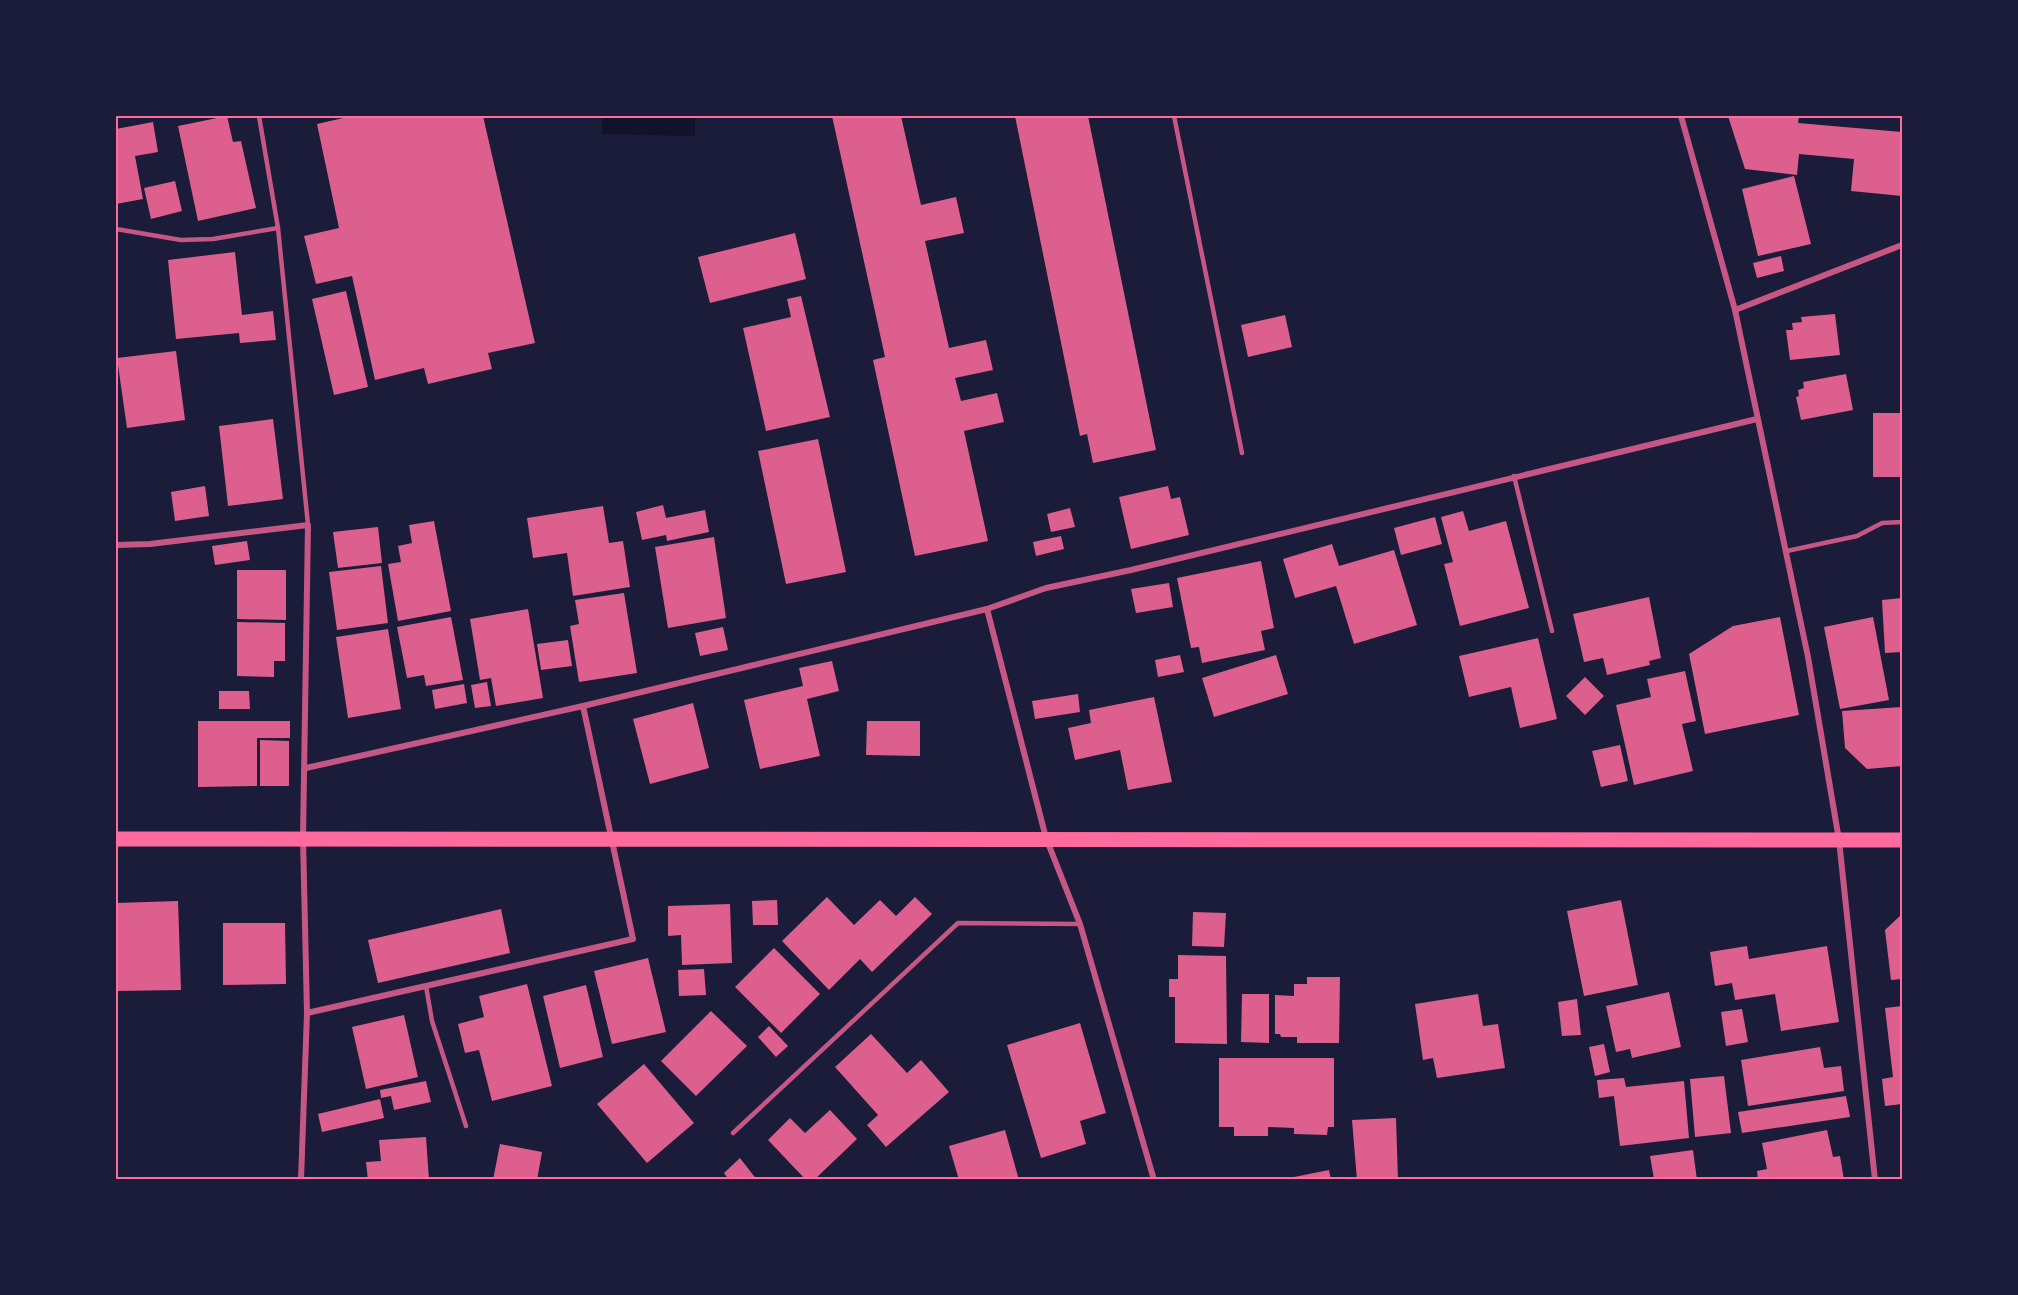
<svg xmlns="http://www.w3.org/2000/svg" width="2018" height="1295" font-family="'PT Sans Narrow',sans-serif">
<rect width="100%" height="100%" fill="#1b1b3a"/>
<polygon fill="#12122b" points="602,116 695,116 695,136 602,134"/>
<g fill="#dd5f8e">
<polygon points="227,116 233,142 241,141 256,208 198,221 178,126"/>
<polygon points="352,116 483,116 535,343 488,353 492,369 428,384 424,368 375,380 352,276 316,284 304,236 339,228 317,124"/>
<polygon points="832,116 901,116 921,205 956,197 964,233 925,241 949,348 986,340 993,370 955,378 961,401 997,393 1004,422 964,431 988,541 915,556 873,360 885,357"/>
<polygon points="1015,116 1088,116 1156,450 1093,463 1087,434 1080,436"/>
<polygon points="1728,116 1799,116 1798,123 1902,132 1902,196 1851,191 1854,159 1799,154 1797,175 1745,169"/>
<polygon points="153,122 158,152 135,156 143,199 116,204 116,129"/>
<polygon points="1794,176 1811,244 1758,256 1742,189"/>
<polygon points="175,181 182,211 151,219 144,188"/>
<polygon points="795,233 806,279 710,303 698,257"/>
<polygon points="235,252 242,315 273,311 276,340 240,343 239,333 176,339 168,260"/>
<polygon points="1781,256 1784,271 1757,278 1753,263"/>
<polygon points="346,291 368,387 334,395 312,299"/>
<polygon points="801,296 830,417 766,431 743,328 791,317 787,299"/>
<polygon points="1835,314 1840,355 1790,360 1786,330 1793,330 1792,323 1802,322 1801,317"/>
<polygon points="1285,315 1292,347 1248,357 1241,325"/>
<polygon points="176,351 185,420 127,428 117,358"/>
<polygon points="1846,374 1853,410 1801,420 1796,397 1799,396 1798,390 1804,388 1803,382"/>
<rect x="1873" y="413" width="29" height="64"/>
<polygon points="273,419 283,499 228,506 219,426"/>
<polygon points="818,439 846,572 786,584 758,451"/>
<polygon points="205,486 209,516 175,521 171,492"/>
<polygon points="1168,486 1171,499 1180,497 1189,535 1131,549 1119,497"/>
<polygon points="663,505 666,518 705,510 709,532 667,541 666,535 642,540 636,512"/>
<polygon points="603,506 609,543 623,541 630,587 573,596 567,553 533,558 527,518"/>
<polygon points="1070,508 1075,527 1051,532 1047,514"/>
<polygon points="1463,511 1469,531 1506,521 1529,608 1460,626 1444,564 1453,562 1441,517"/>
<polygon points="1435,517 1442,544 1401,555 1394,528"/>
<polygon points="434,521 451,611 398,621 388,564 401,562 398,546 412,543 409,525"/>
<polygon points="378,527 382,563 338,568 333,532"/>
<polygon points="1061,536 1064,549 1036,556 1033,542"/>
<polygon points="714,537 726,618 668,628 655,547"/>
<polygon points="247,541 250,560 215,565 212,546"/>
<polygon points="1332,544 1339,566 1394,550 1417,625 1354,644 1336,586 1295,598 1283,559"/>
<polygon points="1261,561 1274,628 1261,631 1265,650 1202,663 1199,647 1191,648 1177,578"/>
<polygon points="381,566 388,623 337,630 329,572"/>
<polygon points="237,570 286,570 286,620 237,619"/>
<polygon points="1169,583 1173,607 1136,613 1131,589"/>
<polygon points="624,593 637,673 579,682 570,626 579,624 575,600"/>
<polygon points="1649,597 1661,658 1649,661 1650,665 1607,675 1603,658 1584,662 1573,614"/>
<polygon points="1902,598 1902,652 1885,653 1882,600"/>
<polygon points="528,609 543,698 496,706 491,678 480,680 470,619"/>
<polygon points="451,617 463,680 426,686 424,675 407,678 397,627"/>
<polygon points="1780,617 1799,715 1705,734 1689,654 1733,626"/>
<polygon points="1873,617 1889,700 1840,709 1824,627"/>
<polygon points="237,622 285,623 285,661 274,661 274,677 237,676"/>
<polygon points="723,627 728,650 700,656 695,633"/>
<polygon points="388,629 401,709 348,718 336,637"/>
<polygon points="1538,638 1557,719 1520,728 1511,687 1469,697 1459,656"/>
<polygon points="568,640 572,666 541,670 537,644"/>
<polygon points="1180,655 1184,672 1158,677 1155,660"/>
<polygon points="1276,655 1288,694 1214,717 1202,678"/>
<polygon points="832,661 839,691 807,699 820,756 760,769 744,700 803,686 799,668"/>
<polygon points="1685,671 1696,721 1682,724 1693,771 1634,785 1616,705 1651,697 1647,679"/>
<polygon points="1585,677 1604,696 1585,715 1566,696"/>
<polygon points="487,682 491,706 475,708 471,685"/>
<polygon points="464,684 467,703 435,709 432,690"/>
<polygon points="219,691 249,691 250,709 219,709"/>
<polygon points="1078,694 1080,712 1035,719 1032,701"/>
<polygon points="1154,697 1172,782 1128,790 1120,750 1075,760 1068,728 1091,723 1089,710"/>
<polygon points="693,703 709,768 650,784 633,719"/>
<polygon points="1902,707 1902,766 1867,769 1845,748 1842,711"/>
<polygon points="198,721 290,721 290,738 257,738 257,786 198,787"/>
<polygon points="867,721 920,721 920,756 866,755"/>
<polygon points="260,740 289,741 289,786 260,786"/>
<polygon points="1620,745 1628,781 1601,787 1592,751"/>
<polygon points="827,897 854,925 880,900 896,916 915,897 932,914 872,972 860,959 829,990 782,941"/>
<polygon points="777,900 778,925 753,925 752,901"/>
<polygon points="1621,900 1638,985 1584,996 1567,911"/>
<polygon points="178,901 181,990 116,991 116,903"/>
<polygon points="730,904 732,963 682,965 681,935 668,936 668,906"/>
<polygon points="501,909 510,953 378,983 368,940"/>
<polygon points="1193,912 1226,913 1224,947 1192,946"/>
<polygon points="1902,914 1902,979 1891,980 1885,930"/>
<polygon points="223,923 285,923 286,984 223,985"/>
<polygon points="1747,946 1749,959 1827,946 1839,1022 1781,1031 1775,994 1735,1000 1732,983 1715,986 1710,952"/>
<polygon points="774,948 820,994 781,1033 735,987"/>
<polygon points="1178,955 1226,956 1227,1044 1175,1043 1175,997 1169,997 1169,979 1178,979"/>
<polygon points="648,958 666,1032 612,1044 594,971"/>
<polygon points="704,969 706,995 679,996 678,970"/>
<polygon points="1307,977 1340,977 1339,1043 1297,1043 1297,1037 1281,1037 1280,1034 1275,1034 1275,995 1294,996 1294,984 1307,984"/>
<polygon points="527,984 552,1086 492,1101 479,1050 465,1053 458,1024 484,1017 479,996"/>
<polygon points="586,985 603,1057 560,1068 543,996"/>
<polygon points="1669,992 1681,1047 1632,1058 1630,1049 1616,1052 1606,1006"/>
<polygon points="1242,994 1269,994 1269,1043 1241,1042"/>
<polygon points="1478,994 1483,1026 1498,1024 1505,1068 1437,1078 1433,1058 1423,1060 1415,1004"/>
<polygon points="1577,999 1581,1035 1562,1036 1558,1002"/>
<polygon points="1902,1006 1902,1104 1885,1106 1882,1079 1893,1077 1885,1008"/>
<polygon points="1742,1009 1748,1042 1726,1046 1721,1012"/>
<polygon points="711,1011 747,1046 696,1096 661,1061"/>
<polygon points="404,1015 418,1077 366,1089 352,1027"/>
<polygon points="1080,1023 1106,1113 1080,1121 1086,1144 1041,1158 1007,1045"/>
<polygon points="769,1026 788,1046 776,1057 758,1037"/>
<polygon points="871,1034 907,1073 921,1060 949,1092 886,1147 867,1125 878,1115 835,1067"/>
<polygon points="1604,1044 1610,1072 1595,1076 1589,1047"/>
<polygon points="1820,1047 1824,1068 1841,1066 1844,1091 1748,1106 1741,1060"/>
<polygon points="1219,1058 1334,1058 1334,1127 1328,1127 1327,1135 1294,1134 1294,1128 1268,1127 1268,1136 1234,1136 1234,1127 1219,1127"/>
<polygon points="644,1064 694,1123 647,1163 597,1104"/>
<polygon points="1724,1076 1731,1133 1695,1137 1690,1079"/>
<polygon points="1624,1078 1626,1087 1684,1081 1689,1138 1620,1146 1614,1096 1599,1098 1597,1080"/>
<polygon points="426,1081 431,1102 394,1110 391,1096 381,1098 380,1090"/>
<polygon points="1846,1096 1850,1117 1742,1133 1738,1112"/>
<polygon points="380,1099 384,1118 322,1132 318,1114"/>
<polygon points="830,1110 857,1139 814,1180 806,1180 768,1140 790,1118 805,1133"/>
<polygon points="1396,1118 1398,1180 1357,1180 1352,1120"/>
<polygon points="1005,1130 1019,1180 959,1180 949,1146"/>
<polygon points="1827,1130 1833,1157 1840,1156 1844,1180 1758,1180 1757,1171 1767,1169 1762,1143"/>
<polygon points="426,1137 429,1180 368,1180 366,1162 381,1161 379,1140"/>
<polygon points="500,1144 542,1152 537,1180 493,1180"/>
<polygon points="1693,1150 1697,1180 1654,1179 1650,1156"/>
<polygon points="740,1158 757,1180 729,1180 724,1173"/>
<polygon points="1329,1170 1331,1180 1289,1180 1289,1178"/>
</g>
<g fill="none" stroke-linecap="round" stroke-linejoin="round">
<g stroke="#c65784" stroke-width="4.5">
<polyline points="259,116 278,228 308,525"/>
<polyline points="1174,116 1242,453"/>
<polyline points="116,229 181,240 213,239 278,228"/>
<polyline points="1514,476 1552,631"/>
<polyline points="1787,551 1857,536 1882,523 1902,522"/>
<polyline points="426,986 432,1021 466,1126"/>
<polyline points="733,1133 958,923 1080,924"/>
</g>
<g stroke="#c65784" stroke-width="6">
<polyline points="1681,116 1735,310 1808,657 1839,840 1875,1180"/>
<polyline points="1735,310 1902,245"/>
<polyline points="116,545 150,544 308,525 303,838 307,1013 301,1180"/>
<polyline points="987,609 1046,838 1080,924 1154,1180"/>
<polyline points="306,768 583,706 987,609 1046,588 1131,570 1757,419"/>
<polyline points="307,1013 633,939 583,706"/>
</g>
<polyline stroke="#ff6b9d" stroke-width="15" points="116,839 1902,840"/>
</g>
<rect width="2018" height="1295" fill="none" stroke="#1b1b3a" stroke-width="234"/>
<rect x="117" y="117" width="1784" height="1061" fill="none" stroke="#ff6b9d" stroke-width="2"/>
</svg>
